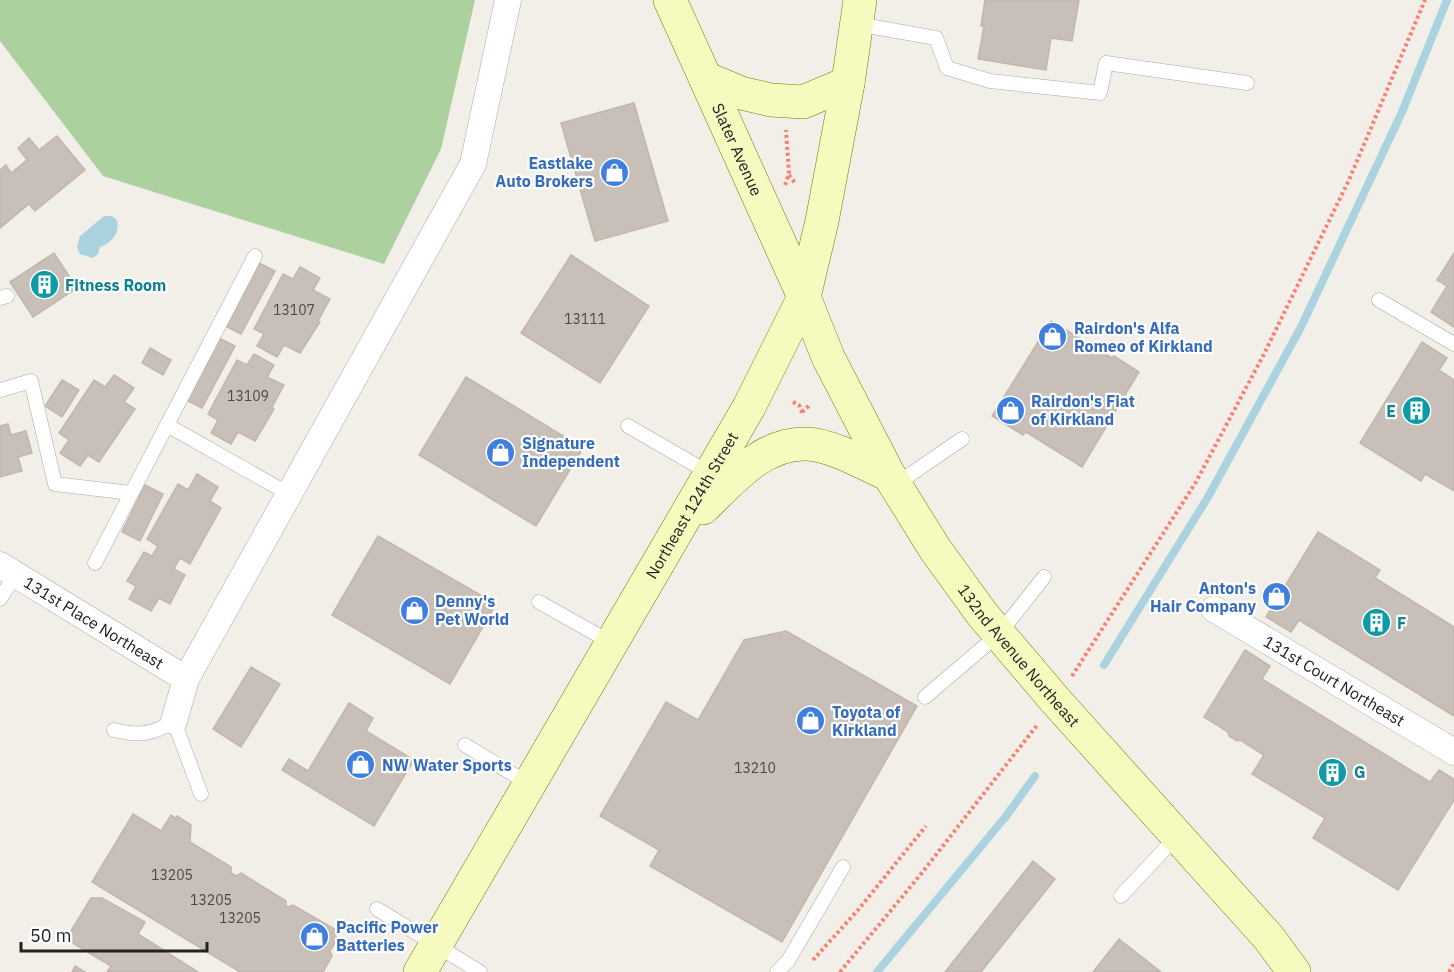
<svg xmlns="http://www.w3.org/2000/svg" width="1454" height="972" font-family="'IBM Plex Sans',sans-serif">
<rect width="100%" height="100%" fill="#f2efe9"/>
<polygon fill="#add19e" points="0,0 475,0 441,149 384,264 103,176 0,41"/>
<path fill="#aad3df" d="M104 216H112L117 220C120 234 112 242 100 247L98 254 93 258 80 254 77 247 80 236Z"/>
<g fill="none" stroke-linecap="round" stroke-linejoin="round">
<g stroke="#aad3df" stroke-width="8">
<polyline points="1104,665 1208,497 1301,327 1402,112 1447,0"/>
<polyline points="877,972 1007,815 1035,776"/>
</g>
</g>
<g fill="#c7bfb8" stroke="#c4b6ab" stroke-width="1.5">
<polygon points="985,0 1079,0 1072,41 1051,38 1046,70 978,59 984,26 981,26"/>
<polygon points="634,103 668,221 595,241 561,123"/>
<polygon points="57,136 85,170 35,211 29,204 0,228 0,170 6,165 11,173 27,160 18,148 29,138 39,150"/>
<polygon points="54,253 77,288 33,317 10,282"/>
<polygon points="1454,253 1454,327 1431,312 1447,286 1437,280"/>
<polygon points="571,255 649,306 600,383 521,333"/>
<polygon points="257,262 275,271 241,334 223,325"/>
<polygon points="300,267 320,278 313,290 330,299 318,321 320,322 300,353 284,345 277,357 257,346 264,334 254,329 283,274 293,279"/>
<polygon points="1051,321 1112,358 1114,356 1139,372 1082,467 1026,432 1023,435 992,416"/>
<polygon points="217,337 235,346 202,408 184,399"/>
<polygon points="1422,342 1447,358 1439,370 1454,380 1454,491 1425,474 1421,481 1360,443"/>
<polygon points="150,348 171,360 163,375 142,363"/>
<polygon points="254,354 274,365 267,377 284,385 272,407 274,409 255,441 238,432 231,444 211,433 218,420 208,414 237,360 247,365"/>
<polygon points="114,375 134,388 124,402 135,409 99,462 88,455 80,466 60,453 69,440 59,433 94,380 105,387"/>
<polygon points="466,377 583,448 536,526 419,455"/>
<polygon points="62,380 79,390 62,417 45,406"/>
<polygon points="8,424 11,435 26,431 32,453 18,457 22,471 0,477 0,426"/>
<polygon points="197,474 218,487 210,501 221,508 190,564 180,558 174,569 185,575 170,604 159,598 151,611 129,599 136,586 127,581 144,552 152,556 158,546 147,539 178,484 188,490"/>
<polygon points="145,485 163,494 140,541 122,532"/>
<polygon points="1318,532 1380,570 1375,578 1454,627 1454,716 1299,620 1291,632 1266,617"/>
<polygon points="378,536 496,604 450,684 332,615"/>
<polygon points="786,631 917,706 782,942 650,866 659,850 600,816 666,702 698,720 744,640"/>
<polygon points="1245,650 1270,666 1262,679 1430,782 1439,770 1454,779 1454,800 1398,890 1313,838 1325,818 1252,774 1264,755 1240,740 1237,741 1229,736 1228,732 1204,717"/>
<polygon points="251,667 280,684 241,747 213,729"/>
<polygon points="349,703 373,718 366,731 414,760 374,826 282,770 289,759 308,771"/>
<polygon points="133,814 161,831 171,815 175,818 177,816 191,825 190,842 231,867 231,873 237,876 241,873 286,901 286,906 288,907 293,905 336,930 335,936 338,938 330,951 332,956 323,972 240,972 92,882"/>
<polygon points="1033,861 1055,879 981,972 945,972"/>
<polygon points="91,898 102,898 145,922 138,934 198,972 107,972 111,966 66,939"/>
<polygon points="1119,939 1161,972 1093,972"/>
<polygon points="75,966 85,972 72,972"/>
</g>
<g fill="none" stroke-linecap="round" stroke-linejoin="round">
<defs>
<g id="lane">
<polyline points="857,24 936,38 947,68 990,81 1100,93 1106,63 1247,83"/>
<polyline points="0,298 7,296"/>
<polyline points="1379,300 1454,344"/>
<polyline points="0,390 31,381 55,484 131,493"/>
<polyline points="167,425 255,256"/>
<polyline points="628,426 711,474"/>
<polyline points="895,485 962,439"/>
<polyline points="95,563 167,425 289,494"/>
<polyline points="0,599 16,574"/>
<polyline points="539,602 612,643"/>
<polyline points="925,697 999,634 1044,577"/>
<path d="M114 730C139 736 151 735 174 721L201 794"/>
<polyline points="465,745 529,784"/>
<polyline points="1121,896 1177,836"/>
<polyline points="377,909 480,972"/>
<polyline points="777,972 788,961 843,867"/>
</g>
<g id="street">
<path id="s1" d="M0 565 186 679"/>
<path id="s2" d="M1214 609 1454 752"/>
<polyline points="174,721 186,679 473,164 508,0"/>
</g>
<g id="secondary">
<path id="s3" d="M670 0 804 297 828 357 889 475 935 549 982 614 1055 700 1269 938 1294 972"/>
<polyline points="705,78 741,93 771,100 803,102 848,83"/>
<path d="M703 508C731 481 763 442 807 444 832 445 865 464 889 475"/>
<path id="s4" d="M420 972 749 407 804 297 822 221 848 83 860 0"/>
</g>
</defs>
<use href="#lane" stroke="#a9a9a9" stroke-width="15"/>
<use href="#street" stroke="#a9a9a9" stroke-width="27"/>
<use href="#secondary" stroke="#707d05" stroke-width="34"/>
<g stroke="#fa8072" stroke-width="4" stroke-dasharray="3 3" stroke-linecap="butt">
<polyline points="789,175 795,183"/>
<polyline points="785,185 789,174 786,130"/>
<polyline points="793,402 799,405 803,415"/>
<polyline points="802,412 811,404"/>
<polyline points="1072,676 1196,482 1264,354 1349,180 1425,0"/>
<polyline points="813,960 858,910 926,826"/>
<polyline points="840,972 921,874 1038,724"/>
<polyline points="1449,972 1454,963"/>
</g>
<use href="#lane" stroke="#fff" stroke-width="14"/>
<use href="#street" stroke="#fff" stroke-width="26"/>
<use href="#secondary" stroke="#f7fabf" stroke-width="33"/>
</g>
<defs>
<symbol id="shop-disc" viewBox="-11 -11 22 22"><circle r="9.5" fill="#3f7fe0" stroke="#fff"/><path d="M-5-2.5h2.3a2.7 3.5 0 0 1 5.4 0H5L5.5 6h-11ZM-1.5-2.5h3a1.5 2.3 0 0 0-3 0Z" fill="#fff"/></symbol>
<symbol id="building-disc" viewBox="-11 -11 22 22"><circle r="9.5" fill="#0f9aa8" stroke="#fff"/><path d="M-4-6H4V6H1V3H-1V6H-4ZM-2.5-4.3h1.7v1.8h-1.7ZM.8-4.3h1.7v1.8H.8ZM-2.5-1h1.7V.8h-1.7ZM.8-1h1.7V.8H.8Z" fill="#fff"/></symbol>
</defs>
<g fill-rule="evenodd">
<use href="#shop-disc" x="598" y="156" width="33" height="33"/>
<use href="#building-disc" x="28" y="268" width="33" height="33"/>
<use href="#shop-disc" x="1036" y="320" width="33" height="33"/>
<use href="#shop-disc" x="994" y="394" width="33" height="33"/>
<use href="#building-disc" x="1400" y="394" width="33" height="33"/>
<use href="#shop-disc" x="484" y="436" width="33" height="33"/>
<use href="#shop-disc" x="1260" y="580" width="33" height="33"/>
<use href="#shop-disc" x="398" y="594" width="33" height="33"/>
<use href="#building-disc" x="1360" y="606" width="33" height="33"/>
<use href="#shop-disc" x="794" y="704" width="33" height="33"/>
<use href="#shop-disc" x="344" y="748" width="33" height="33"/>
<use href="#building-disc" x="1316" y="756" width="33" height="33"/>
<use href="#shop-disc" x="298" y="920" width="33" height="33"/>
</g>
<g text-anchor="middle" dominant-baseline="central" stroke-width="4.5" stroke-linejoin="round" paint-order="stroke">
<g font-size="14" fill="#4b4948">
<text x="294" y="310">13107</text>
<text x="585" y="319">13111</text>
<text x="248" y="396">13109</text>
<text x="755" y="768">13210</text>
<text x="172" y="875">13205</text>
<text x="211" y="900">13205</text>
<text x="240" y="918">13205</text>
</g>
<g font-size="16" fill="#222" stroke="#fff">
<text stroke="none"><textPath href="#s3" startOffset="164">Slater Avenue</textPath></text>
<text stroke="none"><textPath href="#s4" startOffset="540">Northeast 124th Street</textPath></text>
<text stroke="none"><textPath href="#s1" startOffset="110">131st Place Northeast</textPath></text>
<text stroke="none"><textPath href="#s3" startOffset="746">132nd Avenue Northeast</textPath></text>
<text stroke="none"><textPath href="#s2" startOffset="140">131st Court Northeast</textPath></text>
</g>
<g font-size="16" font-weight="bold" fill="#366cbe" stroke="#fff" text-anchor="start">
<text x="593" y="163" text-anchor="end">Eastlake<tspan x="593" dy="18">Auto Brokers</tspan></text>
<text x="1074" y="328">Rairdon's Alfa<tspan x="1074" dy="18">Romeo of Kirkland</tspan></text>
<text x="1031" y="401">Rairdon's Fiat<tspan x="1031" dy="18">of Kirkland</tspan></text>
<text x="522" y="443">Signature<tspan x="522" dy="18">Independent</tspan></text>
<text x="1256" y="588" text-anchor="end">Anton's<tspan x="1256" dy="18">Hair Company</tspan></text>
<text x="435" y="601">Denny's<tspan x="435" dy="18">Pet World</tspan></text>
<text x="832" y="712">Toyota of<tspan x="832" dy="18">Kirkland</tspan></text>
<text x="382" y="765">NW Water Sports</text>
<text x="336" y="927">Pacific Power<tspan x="336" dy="18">Batteries</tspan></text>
</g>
<g font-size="16" font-weight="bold" fill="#0d838f" stroke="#fff" text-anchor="start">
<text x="65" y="285">Fitness Room</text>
<text x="1396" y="411" text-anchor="end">E</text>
<text x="1397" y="623">F</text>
<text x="1354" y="772">G</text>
</g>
</g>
<path d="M21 942v9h186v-9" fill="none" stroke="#222222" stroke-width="3"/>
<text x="30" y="942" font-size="18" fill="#222222" stroke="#ffffff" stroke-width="4.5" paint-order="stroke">50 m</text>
</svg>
